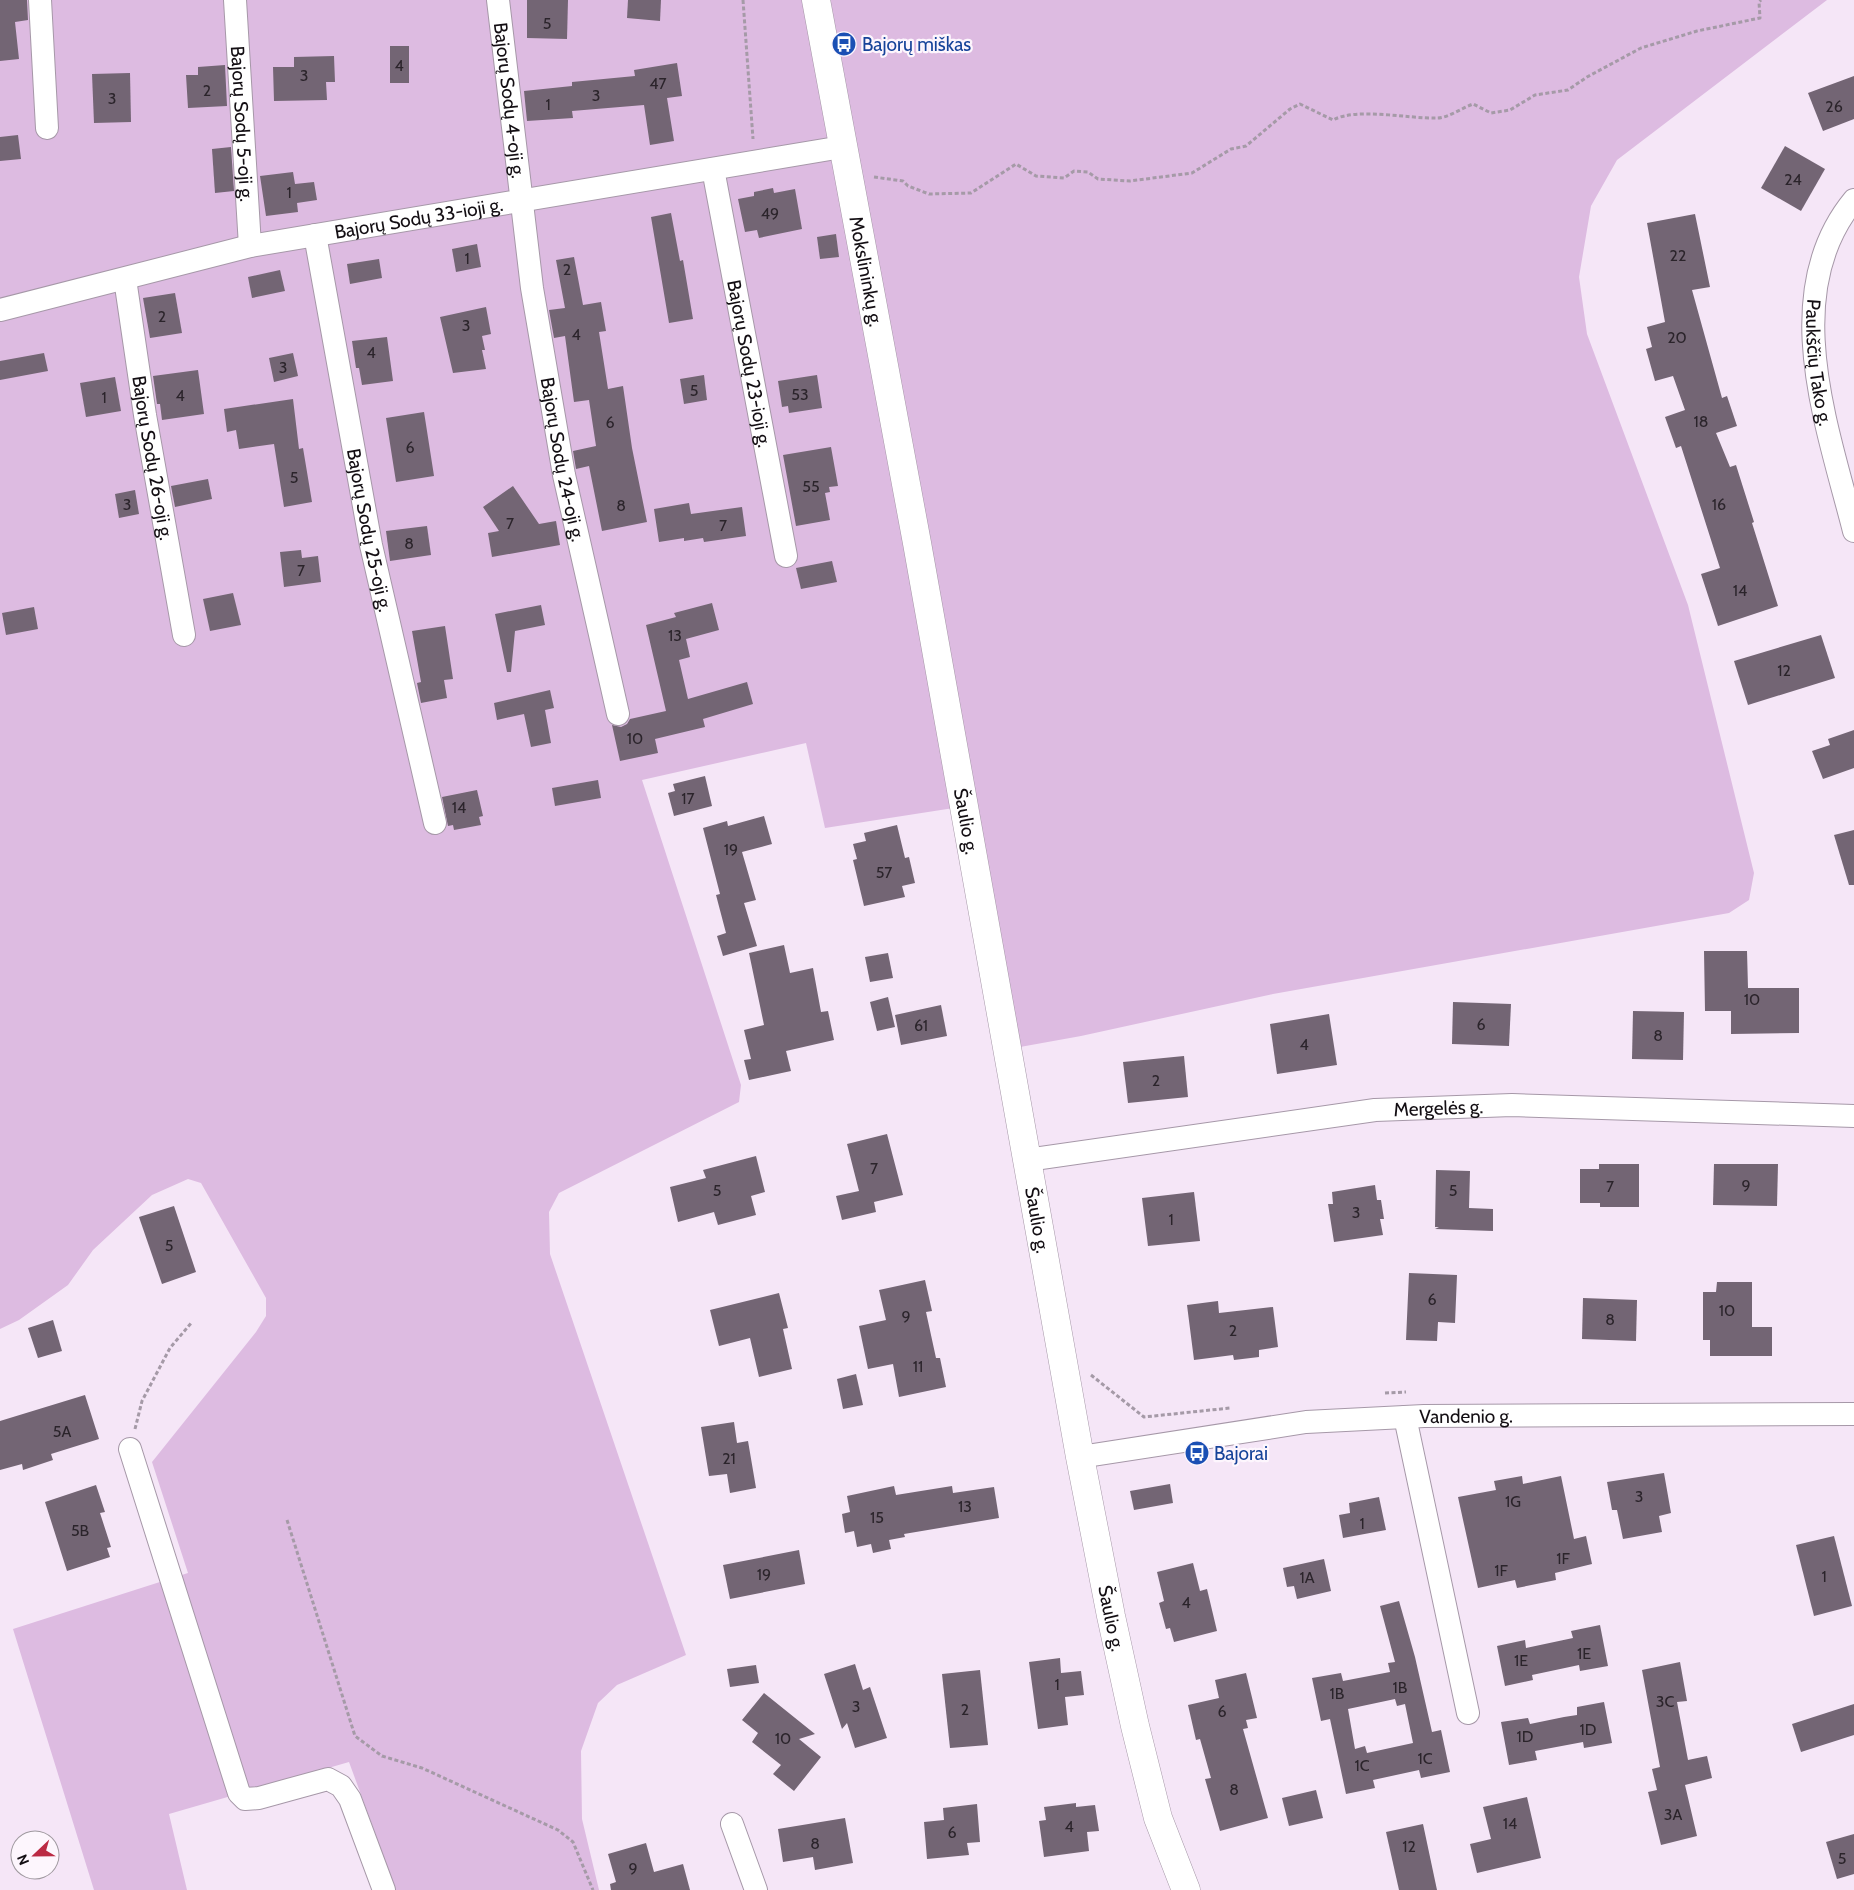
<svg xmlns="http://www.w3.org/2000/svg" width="1854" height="1890" font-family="Cabin,sans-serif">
<rect width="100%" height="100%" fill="#f5e6f7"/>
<polygon fill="#ddbbe1" points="0,0 1827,0 1617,160 1591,206 1579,277 1587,334 1688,605 1754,873 1749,900 1729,913 1273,994 1081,1036 1020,1047 973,805 825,828 806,743 642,780 741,1085 739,1102 559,1193 549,1212 550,1254 686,1655 617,1685 598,1703 581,1751 582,1819 599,1890 396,1890 349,1762 169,1814 187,1890 94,1890 13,1629 188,1573 152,1462 256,1332 266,1316 266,1298 201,1183 188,1179 152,1195 93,1250 68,1285 19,1320 0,1329"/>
<g fill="#736574" fill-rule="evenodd">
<polygon points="0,0 27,0 28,20 15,22 19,59 0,61"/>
<polygon points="527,0 568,0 567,39 527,38"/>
<polygon points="628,0 661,0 660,21 627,18"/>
<rect x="390" y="46" width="19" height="37"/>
<polygon points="334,56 335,82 326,82 327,100 274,101 273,67 294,67 294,57"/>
<polygon points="677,63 682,96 667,98 674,141 650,145 644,105 572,111 573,118 527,121 524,91 572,86 572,82 635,76 634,70"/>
<polygon points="225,65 227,106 188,108 186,75 198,75 198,67"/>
<polygon points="130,73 131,122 94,123 92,74"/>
<polygon points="1854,76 1854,119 1823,131 1808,93"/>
<polygon points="18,135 21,159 0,161 0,137"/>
<polygon points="1785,146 1825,169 1801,211 1761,188"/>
<polygon points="231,147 234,191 215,193 212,149"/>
<polygon points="293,172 295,184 314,182 317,200 297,203 298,212 266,216 260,176"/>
<polygon points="773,188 774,193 795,189 802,229 759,238 757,230 745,232 738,199 754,196 754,192"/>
<polygon points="671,213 680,261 683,260 693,319 669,323 651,217"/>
<polygon points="1695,214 1710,287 1692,290 1722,398 1727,396 1737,426 1716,433 1730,467 1736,465 1754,522 1752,523 1778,606 1718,626 1701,574 1720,568 1681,446 1676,448 1665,417 1685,410 1673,376 1655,381 1646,349 1652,347 1647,327 1665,322 1647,223"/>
<polygon points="836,234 839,257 820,259 817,237"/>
<polygon points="477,244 481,267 456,272 452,249"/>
<polygon points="574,257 583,305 601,302 606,331 599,332 608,389 623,386 632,448 647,522 602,531 589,466 576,469 573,451 596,446 589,400 574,402 565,336 554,338 549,310 565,308 556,260"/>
<polygon points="379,259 382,278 350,284 347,264"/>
<polygon points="280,270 285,291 252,298 248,277"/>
<polygon points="175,293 182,333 150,338 143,298"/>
<polygon points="486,307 491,334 482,336 485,350 482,350 486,369 453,373 440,317"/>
<polygon points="387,337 393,381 362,385 359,368 356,368 352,341"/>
<polygon points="44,353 48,371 0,380 0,361"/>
<polygon points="293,353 298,376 274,382 269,358"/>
<polygon points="198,370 204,414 162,420 160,404 157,404 153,376"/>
<polygon points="704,375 707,400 684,404 680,379"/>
<polygon points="817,375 822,408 789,413 788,406 782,407 778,381"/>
<polygon points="115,377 121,411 86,417 80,383"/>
<polygon points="293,399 299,449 303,448 312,502 284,507 274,444 239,449 236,430 227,432 224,409"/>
<polygon points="424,412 434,476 396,482 386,418"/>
<polygon points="831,447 838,486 829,487 830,492 825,493 830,520 796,526 783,455"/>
<polygon points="208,479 212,499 175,507 171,486"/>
<polygon points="513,486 539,524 556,521 560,545 492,557 488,533 499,531 483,507"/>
<polygon points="135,490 139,514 119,518 115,494"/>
<polygon points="689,503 691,514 742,507 746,536 704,542 703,538 684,541 684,538 659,542 654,509"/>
<polygon points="427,526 431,555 390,561 386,531"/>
<polygon points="301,550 302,558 318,556 321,582 284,587 280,552"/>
<polygon points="832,561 837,582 801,589 796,568"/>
<polygon points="233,593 241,625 210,631 203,599"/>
<polygon points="712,603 719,630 686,639 690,657 679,660 688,699 747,682 753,704 703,719 705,727 655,739 658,753 620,761 612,725 621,727 627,724 630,719 666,711 646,625 676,617 674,613"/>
<polygon points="541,605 545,625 515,631 511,672 507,672 495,614"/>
<polygon points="34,607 38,629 6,635 2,613"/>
<polygon points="445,626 453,679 444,680 447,698 421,703 417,683 421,682 412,631"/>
<polygon points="1821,635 1835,678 1748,705 1734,661"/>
<polygon points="550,690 554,708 545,710 551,743 531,747 524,714 497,720 494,703"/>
<polygon points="1854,730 1854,768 1823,779 1812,751 1830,745 1828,739"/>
<polygon points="705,776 712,806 674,816 668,793 675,791 673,784"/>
<polygon points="598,780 601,798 555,806 552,788"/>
<polygon points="477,790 483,816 479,817 481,825 454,830 453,825 448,826 442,797"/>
<polygon points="764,816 772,844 742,852 756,900 744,903 757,946 723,956 717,936 726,933 716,895 720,894 703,828 727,821 728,826"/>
<polygon points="897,825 905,858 909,857 915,883 902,886 905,897 864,906 853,860 857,859 853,844 866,841 864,833"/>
<polygon points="1854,830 1854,885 1849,885 1834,835"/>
<polygon points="784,945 790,973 813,968 821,1012 828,1011 834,1040 786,1051 791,1071 749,1080 744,1060 751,1059 744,1030 764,1025 749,953"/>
<polygon points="1704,951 1747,951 1748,988 1799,988 1799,1033 1731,1034 1731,1011 1705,1011"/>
<polygon points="888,953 893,978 870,982 865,957"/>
<polygon points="888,997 895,1027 877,1031 870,1002"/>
<polygon points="1453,1002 1511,1004 1509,1046 1452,1044"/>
<polygon points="941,1005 947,1036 901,1045 895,1015"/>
<polygon points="1633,1011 1684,1012 1683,1060 1632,1059"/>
<polygon points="1329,1014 1337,1065 1277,1074 1270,1024"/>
<polygon points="1184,1056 1188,1097 1128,1103 1123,1062"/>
<polygon points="887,1134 903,1195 874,1202 876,1212 842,1220 836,1196 859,1191 847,1144"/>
<polygon points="756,1156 765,1192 751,1196 756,1215 718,1225 714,1212 678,1222 670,1187 706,1178 703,1170"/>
<polygon points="1599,1164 1639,1164 1639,1207 1600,1207 1600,1203 1580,1203 1580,1169 1599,1169"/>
<polygon points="1714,1164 1778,1164 1777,1206 1713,1205"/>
<polygon points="1436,1170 1470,1171 1469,1208 1493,1209 1493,1231 1435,1229 1439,1227 1435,1227"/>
<polygon points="1375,1185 1377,1200 1381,1200 1384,1219 1380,1219 1383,1235 1334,1242 1328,1204 1333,1204 1332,1192"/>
<polygon points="1194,1192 1200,1241 1148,1246 1142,1198"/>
<polygon points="174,1206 196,1272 162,1284 139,1217"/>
<polygon points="1409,1273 1457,1275 1455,1323 1438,1322 1437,1341 1406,1340"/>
<polygon points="925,1280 932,1311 926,1312 936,1358 940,1358 946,1387 899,1397 893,1364 868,1369 859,1326 886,1320 879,1290"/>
<polygon points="1717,1282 1752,1282 1752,1327 1772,1327 1772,1356 1710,1356 1710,1340 1703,1340 1703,1292 1716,1292"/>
<polygon points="779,1293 788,1328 783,1329 792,1369 759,1377 750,1338 719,1346 710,1310"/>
<polygon points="1583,1298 1637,1300 1636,1341 1582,1339"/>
<polygon points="1218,1301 1219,1313 1273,1307 1278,1347 1259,1350 1259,1357 1234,1360 1233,1355 1194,1360 1187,1305"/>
<polygon points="53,1320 62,1351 38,1358 28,1328"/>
<polygon points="856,1374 863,1405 843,1409 837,1379"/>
<polygon points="85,1395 99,1439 51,1454 53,1460 23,1470 22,1464 0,1470 0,1421"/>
<polygon points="734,1422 737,1443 748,1441 756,1488 730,1493 727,1474 709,1476 701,1427"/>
<polygon points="1664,1473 1671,1513 1659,1516 1662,1532 1623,1539 1617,1510 1612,1510 1607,1482"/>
<polygon points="1522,1476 1523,1484 1561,1476 1574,1539 1586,1536 1592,1564 1555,1573 1556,1580 1517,1588 1515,1580 1478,1588 1458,1497 1496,1490 1494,1481"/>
<polygon points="1170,1484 1173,1503 1134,1510 1130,1491"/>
<polygon points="96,1485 105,1512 100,1513 111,1547 107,1548 110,1557 67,1571 45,1502"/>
<polygon points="894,1486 896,1495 952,1486 953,1493 994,1487 999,1518 904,1534 905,1537 889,1540 891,1549 873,1553 871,1544 857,1547 854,1531 845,1533 842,1514 850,1512 847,1496"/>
<polygon points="1379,1497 1386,1530 1343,1538 1339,1515 1350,1513 1349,1503"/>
<polygon points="1834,1536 1852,1606 1814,1616 1796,1545"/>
<polygon points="799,1550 805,1584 730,1599 723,1565"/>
<polygon points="1324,1559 1331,1591 1297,1599 1294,1586 1287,1587 1283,1568"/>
<polygon points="1193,1563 1200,1591 1207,1589 1217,1631 1174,1642 1170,1628 1166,1629 1159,1603 1164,1601 1157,1572"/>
<path d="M1399 1601 1415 1657 1432 1732 1441 1730 1450 1772 1421 1778 1419 1770 1373 1780 1375 1788 1346 1794 1330 1719 1321 1721 1312 1678 1341 1673 1343 1681 1390 1672 1388 1663 1395 1662 1380 1606ZM1395 1699 1397 1706 1405 1704 1413 1743 1367 1753 1365 1746 1355 1749 1348 1709Z"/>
<polygon points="1600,1625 1608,1666 1580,1671 1579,1665 1532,1675 1533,1680 1505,1686 1497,1646 1525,1640 1526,1648 1573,1638 1571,1631"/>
<polygon points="1060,1658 1061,1673 1081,1671 1084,1695 1065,1697 1068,1725 1038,1729 1029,1662"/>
<polygon points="1680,1662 1687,1701 1677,1702 1688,1760 1707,1756 1712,1778 1685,1785 1697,1836 1661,1845 1648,1792 1657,1790 1652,1769 1660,1767 1642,1670"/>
<polygon points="855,1664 863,1690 870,1687 887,1738 855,1748 847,1723 842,1729 824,1674"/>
<polygon points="756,1665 759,1683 730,1687 727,1669"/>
<polygon points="980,1670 988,1745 950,1748 942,1674"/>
<polygon points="1246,1673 1257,1718 1246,1720 1248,1728 1243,1729 1268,1818 1220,1831 1205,1779 1211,1778 1200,1739 1196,1740 1188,1705 1219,1698 1215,1680"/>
<polygon points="764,1693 815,1734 799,1739 821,1757 794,1791 773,1774 781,1765 752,1742 758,1733 742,1720"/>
<polygon points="1604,1702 1612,1743 1584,1748 1583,1742 1535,1751 1537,1760 1509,1765 1501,1722 1528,1718 1530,1724 1564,1717 1577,1715 1577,1707"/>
<polygon points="1854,1704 1854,1735 1801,1752 1792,1724"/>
<polygon points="1316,1790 1323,1818 1289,1826 1282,1798"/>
<polygon points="1527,1797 1541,1858 1477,1873 1470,1844 1491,1839 1483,1807"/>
<polygon points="1076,1803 1076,1807 1095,1805 1099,1831 1087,1832 1089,1851 1044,1857 1039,1821 1046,1820 1044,1807"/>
<polygon points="977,1804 980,1842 967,1843 969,1855 927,1859 924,1822 944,1820 943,1808"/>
<polygon points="845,1818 853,1863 815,1870 813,1857 783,1862 778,1829"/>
<polygon points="1423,1824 1437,1890 1399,1890 1386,1832"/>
<polygon points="1854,1834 1854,1874 1837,1879 1826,1842"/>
<polygon points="646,1843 654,1872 683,1864 690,1890 611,1890 610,1884 616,1882 608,1854"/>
</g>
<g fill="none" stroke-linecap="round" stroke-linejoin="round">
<defs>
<g id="minor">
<polyline points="40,0 47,128"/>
<path id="s1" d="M235 0 250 246"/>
<path id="s2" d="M498 0 532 288 564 475 618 714"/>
<path id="s3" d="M713 169 786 556"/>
<path id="s4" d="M1854 200C1777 293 1828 428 1854 531"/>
<path id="s5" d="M315 235 371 545 435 823"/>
<path id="s6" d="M125 279 145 415 184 635"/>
<path id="s7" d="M0 310 250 246 842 147"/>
<path id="s8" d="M1027 1160 1375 1110 1512 1105 1854 1116"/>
<polyline points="1405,1417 1468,1713"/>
<polyline points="130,1449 239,1793 245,1799 259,1798 328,1779 341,1786 350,1799 384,1890"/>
<path id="s9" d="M1080 1457 1306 1422 1424 1416 1854 1414"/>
<polyline points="732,1824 756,1890"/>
</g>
<g id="tertiary">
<path id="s10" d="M816 0 917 543 1080 1457 1111 1616 1135 1726 1158 1818 1186 1890"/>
</g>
</defs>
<use href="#minor" stroke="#a698a8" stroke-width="24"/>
<use href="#tertiary" stroke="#a698a8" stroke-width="29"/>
<g stroke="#a59aa7" stroke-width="3" stroke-dasharray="4 2.5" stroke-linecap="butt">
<polyline points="743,0 753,139"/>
<path d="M874 177 903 181 908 186 929 194 971 193 1016 164 1036 176 1064 178 1074 171 1088 172 1098 179 1130 181 1192 173 1231 149 1246 146 1290 109 1300 104 1333 120C1357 107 1409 119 1437 118 1448 118 1462 108 1473 104L1491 113 1510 110 1535 95 1568 90 1587 77 1641 48 1697 31 1760 18 1759 2 1761 0"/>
<polyline points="1091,1375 1144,1417 1230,1408"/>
<polyline points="1385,1393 1406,1392"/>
<polyline points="135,1429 142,1401 170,1348 192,1322"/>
<polyline points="287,1520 355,1736 382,1756 422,1768 558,1830 573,1842 593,1890"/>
</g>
<use href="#minor" stroke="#fff" stroke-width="22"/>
<use href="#tertiary" stroke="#fff" stroke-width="28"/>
</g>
<defs>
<symbol id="bus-disc" viewBox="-11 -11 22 22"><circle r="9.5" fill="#1a4fb4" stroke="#fdf6fd"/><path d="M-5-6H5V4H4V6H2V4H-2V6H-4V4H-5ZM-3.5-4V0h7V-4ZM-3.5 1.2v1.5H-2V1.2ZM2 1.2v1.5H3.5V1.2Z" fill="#fff"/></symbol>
</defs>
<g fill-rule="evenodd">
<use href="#bus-disc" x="830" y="30" width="28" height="28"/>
<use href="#bus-disc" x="1183" y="1439" width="28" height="28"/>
</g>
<g text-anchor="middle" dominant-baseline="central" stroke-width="4.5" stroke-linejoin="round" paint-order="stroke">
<g font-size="16" fill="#2b242b">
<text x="547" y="23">5</text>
<text x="399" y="65">4</text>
<text x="304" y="75">3</text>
<text x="658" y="83">47</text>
<text x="207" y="90">2</text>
<text x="596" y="95">3</text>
<text x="112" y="98">3</text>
<text x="548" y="104">1</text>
<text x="1834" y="106">26</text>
<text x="1793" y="179">24</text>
<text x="289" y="192">1</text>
<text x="770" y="213">49</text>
<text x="1678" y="255">22</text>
<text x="467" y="258">1</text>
<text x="567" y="269">2</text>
<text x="162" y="316">2</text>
<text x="466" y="325">3</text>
<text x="576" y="334">4</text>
<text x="1677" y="337">20</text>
<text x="371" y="352">4</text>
<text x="283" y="367">3</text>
<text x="694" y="390">5</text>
<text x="800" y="394">53</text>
<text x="180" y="395">4</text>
<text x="104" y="397">1</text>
<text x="1701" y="421">18</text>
<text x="610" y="422">6</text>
<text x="410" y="447">6</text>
<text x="294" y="477">5</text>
<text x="811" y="486">55</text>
<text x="127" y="504">3</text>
<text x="1719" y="504">16</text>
<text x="621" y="505">8</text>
<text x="510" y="523">7</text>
<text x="723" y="525">7</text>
<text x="409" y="543">8</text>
<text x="301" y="570">7</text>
<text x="1740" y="590">14</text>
<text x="675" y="635">13</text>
<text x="1784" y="670">12</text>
<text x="635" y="738">10</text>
<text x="688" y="798">17</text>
<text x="459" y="807">14</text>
<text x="731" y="849">19</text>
<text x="884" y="872">57</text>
<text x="1752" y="999">10</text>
<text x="1481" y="1024">6</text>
<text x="921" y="1025">61</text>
<text x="1658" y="1035">8</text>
<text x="1304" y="1044">4</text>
<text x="1156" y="1080">2</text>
<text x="874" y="1168">7</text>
<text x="1746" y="1185">9</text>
<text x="1610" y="1186">7</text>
<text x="717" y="1190">5</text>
<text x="1453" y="1190">5</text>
<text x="1356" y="1212">3</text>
<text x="1171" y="1219">1</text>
<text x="169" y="1245">5</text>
<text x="1432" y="1299">6</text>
<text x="1727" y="1310">10</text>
<text x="906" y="1316">9</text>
<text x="1610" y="1319">8</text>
<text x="1233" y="1330">2</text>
<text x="918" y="1366">11</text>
<text x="62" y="1431">5A</text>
<text x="729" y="1458">21</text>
<text x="1639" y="1496">3</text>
<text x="1513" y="1501">1G</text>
<text x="965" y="1506">13</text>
<text x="877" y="1517">15</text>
<text x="1362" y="1523">1</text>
<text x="80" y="1530">5B</text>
<text x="1563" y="1558">1F</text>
<text x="1501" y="1570">1F</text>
<text x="764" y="1574">19</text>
<text x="1824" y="1576">1</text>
<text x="1307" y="1577">1A</text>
<text x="1186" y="1602">4</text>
<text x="1584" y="1653">1E</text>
<text x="1521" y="1660">1E</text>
<text x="1057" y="1684">1</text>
<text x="1400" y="1687">1B</text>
<text x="1337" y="1693">1B</text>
<text x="1665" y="1701">3C</text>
<text x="856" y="1706">3</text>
<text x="965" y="1709">2</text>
<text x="1222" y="1711">6</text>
<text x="1588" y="1729">1D</text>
<text x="1525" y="1736">1D</text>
<text x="783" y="1738">10</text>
<text x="1425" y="1758">1C</text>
<text x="1362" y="1765">1C</text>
<text x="1234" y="1789">8</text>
<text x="1673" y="1814">3A</text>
<text x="1510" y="1823">14</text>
<text x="1069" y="1826">4</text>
<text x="952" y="1832">6</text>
<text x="815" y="1843">8</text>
<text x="1409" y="1846">12</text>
<text x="1842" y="1858">5</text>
<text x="633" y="1868">9</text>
</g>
<g font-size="19" fill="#164399" stroke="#fdf6fd" text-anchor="start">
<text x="862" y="44">Bajorų miškas</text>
<text x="1214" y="1453">Bajorai</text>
</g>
<g font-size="19" fill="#130e13" stroke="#fdf6fd">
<text stroke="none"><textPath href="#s2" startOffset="101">Bajorų Sodų 4-oji g.</textPath></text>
<text stroke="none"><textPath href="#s1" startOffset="124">Bajorų Sodų 5-oji g.</textPath></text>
<text stroke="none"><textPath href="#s7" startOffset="429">Bajorų Sodų 33-ioji g.</textPath></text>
<text stroke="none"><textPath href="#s10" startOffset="276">Mokslininkų g.</textPath></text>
<text stroke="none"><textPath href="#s3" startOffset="198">Bajorų Sodų 23-ioji g.</textPath></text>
<text stroke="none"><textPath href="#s4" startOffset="172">Paukščių Tako g.</textPath></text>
<text stroke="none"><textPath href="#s6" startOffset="181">Bajorų Sodų 26-oji g.</textPath></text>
<text stroke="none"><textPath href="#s2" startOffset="464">Bajorų Sodų 24-oji g.</textPath></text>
<text stroke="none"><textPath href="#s5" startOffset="300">Bajorų Sodų 25-oji g.</textPath></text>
<text stroke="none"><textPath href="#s10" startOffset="835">Šaulio g.</textPath></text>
<text stroke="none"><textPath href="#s8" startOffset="415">Mergelės g.</textPath></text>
<text stroke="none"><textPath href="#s10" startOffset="1240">Šaulio g.</textPath></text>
<text stroke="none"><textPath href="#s9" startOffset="389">Vandenio g.</textPath></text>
<text stroke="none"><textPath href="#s10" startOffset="1645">Šaulio g.</textPath></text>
</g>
</g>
<g transform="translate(35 1855) rotate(248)"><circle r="24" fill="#fdf6fd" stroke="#9f999f"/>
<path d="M0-4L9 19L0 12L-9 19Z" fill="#bb2a44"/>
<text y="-8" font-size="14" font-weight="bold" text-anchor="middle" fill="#130e13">N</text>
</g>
</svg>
